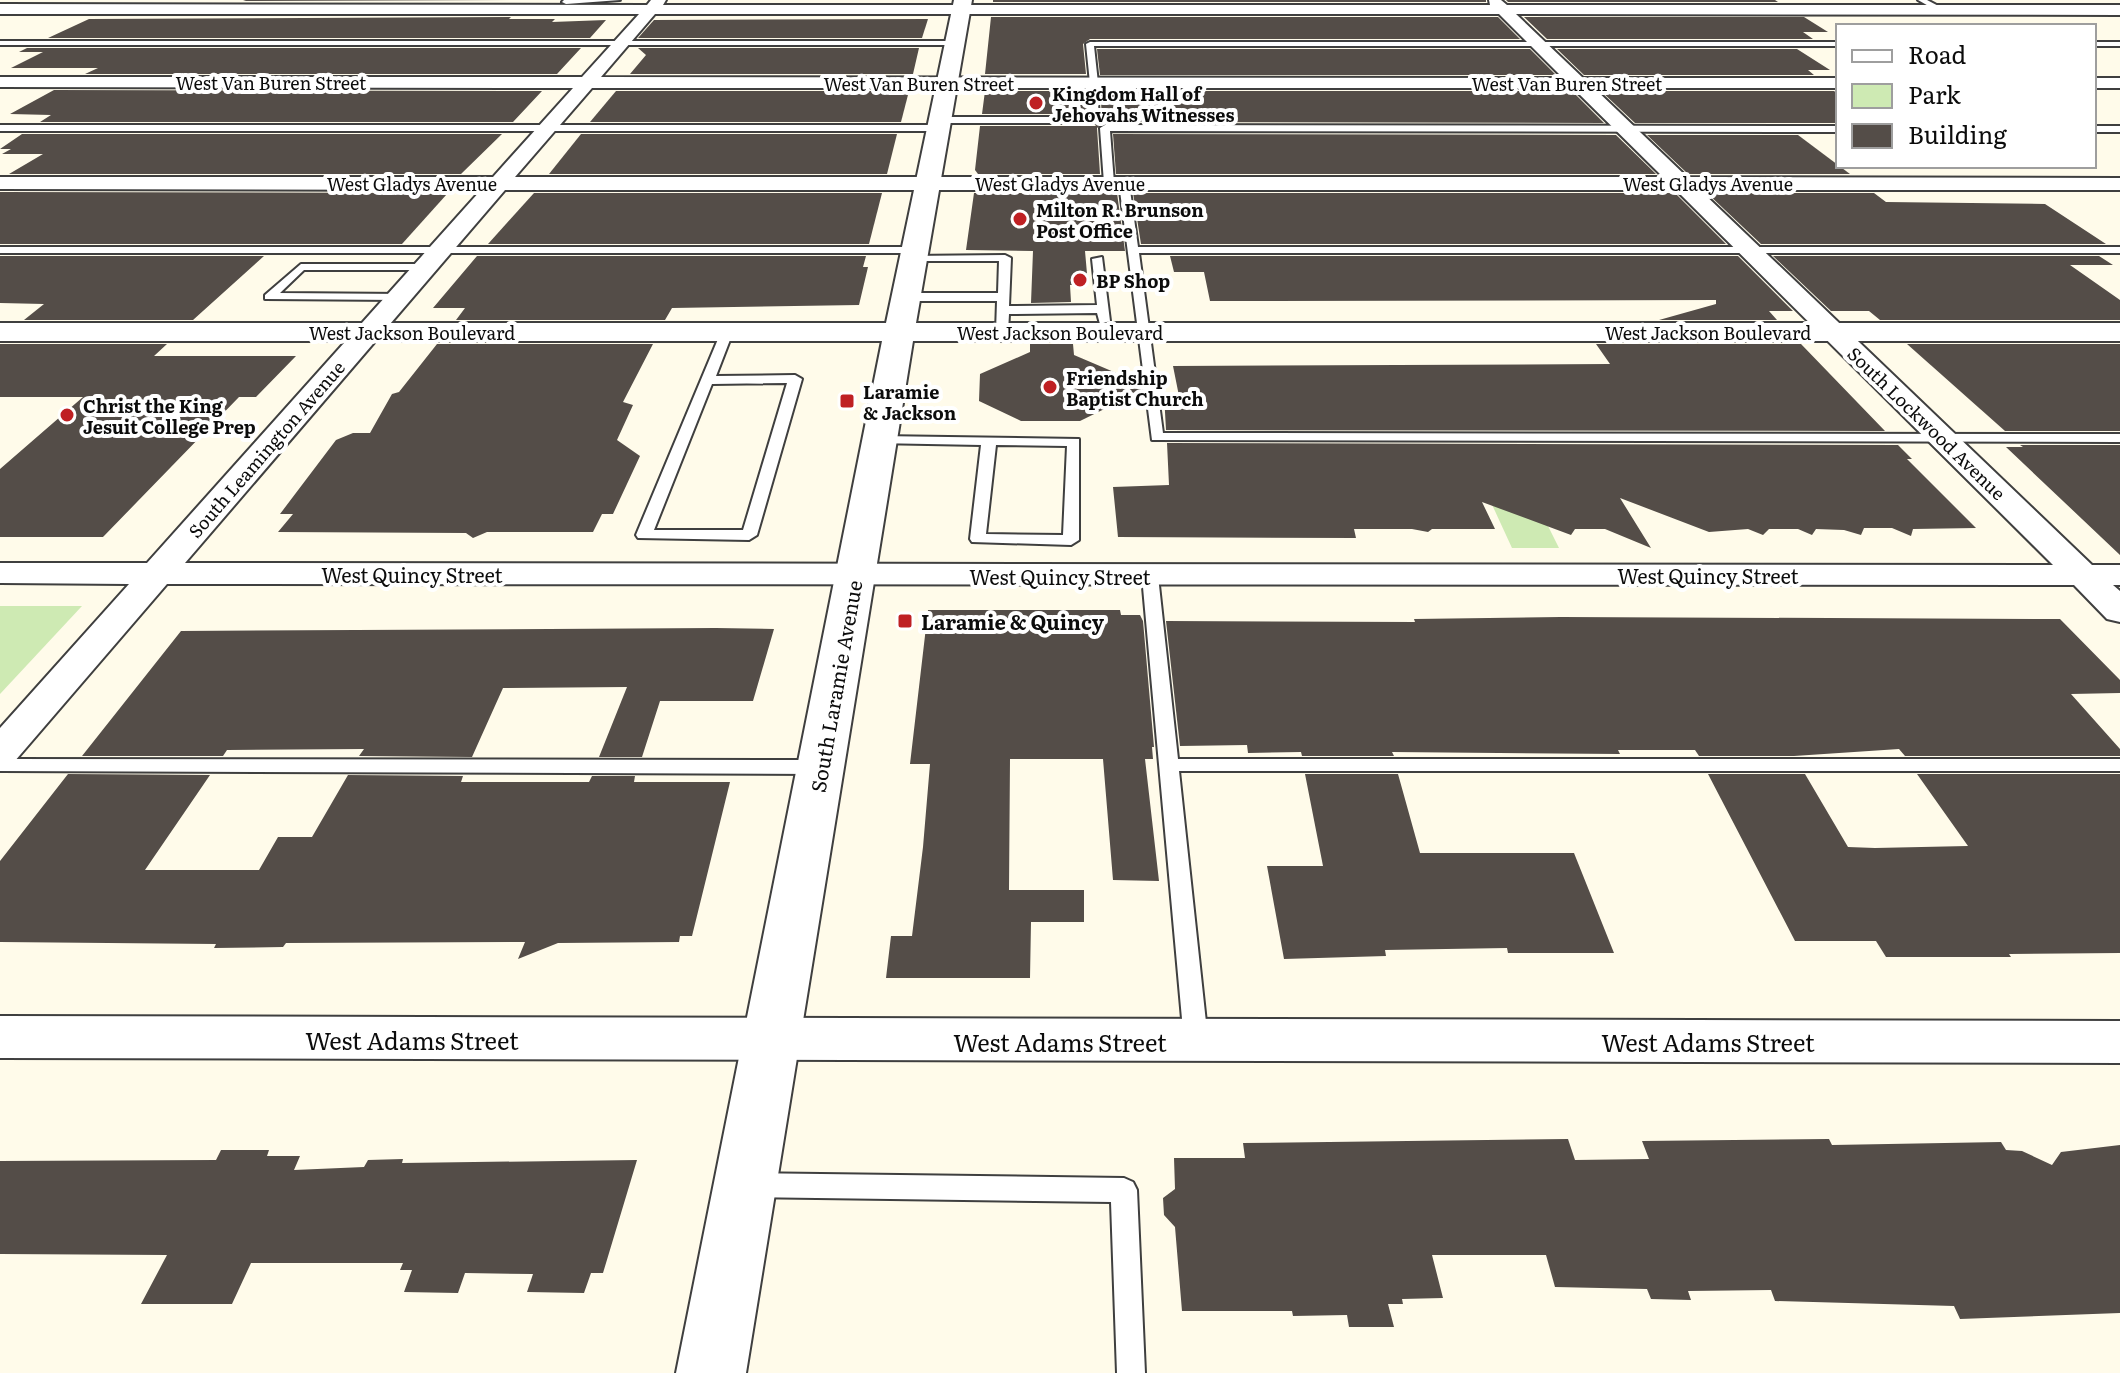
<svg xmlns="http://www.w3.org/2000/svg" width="2120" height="1373" font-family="Literata,serif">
<rect width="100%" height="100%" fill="#fffbea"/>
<g fill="#ceeab3">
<polygon points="1465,446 1508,446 1559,548 1512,548"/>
<polygon points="0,606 82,606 0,694"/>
</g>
<g fill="#544d48">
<polygon points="246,0 531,0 243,1"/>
<rect x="993" y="0" width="493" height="2"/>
<polygon points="1506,0 1775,0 1778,2 1508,2"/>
<polygon points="511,17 509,19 555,19 552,22 606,20 590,38 48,38 89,19"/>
<polygon points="991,17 1498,17 1520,39 1090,39 1083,44 1086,74 985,74"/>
<polygon points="1524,17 1804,17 1828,32 1803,32 1813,39 1547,39"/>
<polygon points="928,19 922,38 638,38 654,20"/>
<polygon points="27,48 581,48 557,74 85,74 98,68 11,68 43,52 19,52"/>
<polygon points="638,48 919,48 913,74 630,74 646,55"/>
<polygon points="1097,49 1530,49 1556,75 1100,75"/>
<polygon points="1557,49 1797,49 1830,70 1808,70 1814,75 1584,75"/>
<polygon points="54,90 542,91 513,122 40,122 51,115 10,114"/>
<polygon points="616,91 909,91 901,122 590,122"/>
<polygon points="985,91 1572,91 1604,123 1105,122 1097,128 1100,174 978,174 975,170 980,126 1095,126 1102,120 1101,102 1094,96 1087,102 1087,114 982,114"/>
<polygon points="1601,91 1834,91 1838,94 1838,123 1635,123"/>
<polygon points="22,134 502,134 461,174 9,174 43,154 2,154 11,149 0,149"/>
<polygon points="581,134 897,134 887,174 549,174"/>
<polygon points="1113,134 1616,135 1656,174 1116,174"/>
<polygon points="1647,135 1798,135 1850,174 1688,174"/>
<polygon points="0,192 441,193 447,194 402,244 0,244"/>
<polygon points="534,193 882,193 869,244 488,244"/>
<polygon points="974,193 1117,193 1125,251 1085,251 1088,285 1070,285 1071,302 1031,303 1033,251 966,250"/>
<polygon points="1133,193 1675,193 1726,244 1141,244"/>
<polygon points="1707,193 1874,193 1886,202 2045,204 2106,244 1761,244"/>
<polygon points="0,256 264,256 193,320 24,320 44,304 0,303"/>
<polygon points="477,256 866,256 863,267 868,267 859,305 672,308 665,320 456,320 465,308 433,308"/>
<polygon points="1170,256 1738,256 1793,311 1769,311 1777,320 1659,320 1716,304 1716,300 1210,301 1204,272 1174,272"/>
<polygon points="1773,256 2099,256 2113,265 2070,265 2120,300 2120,320 1880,320 1869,311 1831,311"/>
<polygon points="0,344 167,344 154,356 296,356 256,397 239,397 103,537 0,537 0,469 83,397 0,397"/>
<polygon points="437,344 653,344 623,402 633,405 617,440 640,456 613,514 602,514 593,532 487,532 473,538 466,533 278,532 293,514 280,514 336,440 353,433 370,433 392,394 399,392"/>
<polygon points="1030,344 1073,344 1074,355 1142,384 1143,390 1080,421 1021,421 979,401 980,374 1030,352"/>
<polygon points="1596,344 1801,344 1885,431 1166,430 1164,394 1180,401 1173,366 1610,364"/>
<polygon points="1907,344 2120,344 2120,431 2005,431"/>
<polygon points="1167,443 1898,445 1912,459 1907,459 1976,528 1913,529 1911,536 1892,528 1864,528 1861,535 1844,530 1816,529 1812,535 1798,529 1769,529 1763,535 1748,529 1709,532 1620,498 1651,548 1605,529 1575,529 1571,535 1482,502 1495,529 1432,529 1428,532 1412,529 1354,529 1356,538 1118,537 1113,487 1169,485"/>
<polygon points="2020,445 2120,445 2120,555 2006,447 2023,447"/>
<polygon points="928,610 1120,610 1121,615 1140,615 1143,621 1154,747 1152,747 1153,759 1145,759 1159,881 1113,880 1103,759 1010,759 1009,890 1084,890 1084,922 1031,922 1030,978 886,978 891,936 912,936 923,847 930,764 910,764"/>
<polygon points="1561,617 2060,619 2120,680 2120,693 2071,694 2120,749 2120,756 1905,756 1899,749 1794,756 1699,756 1695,750 1618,750 1620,754 1392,752 1394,756 1302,756 1301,752 1248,753 1247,745 1180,746 1166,621 1415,622 1414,619"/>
<polygon points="716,628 774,629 753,701 660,701 642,757 599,757 627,687 503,688 472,757 359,756 364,749 227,750 223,756 82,756 181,631"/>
<polygon points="68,774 210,775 145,870 259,870 278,837 312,837 348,775 463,776 461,782 589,782 592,776 635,776 634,782 730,782 692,936 680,936 679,942 558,943 518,959 525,942 286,943 283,947 214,948 216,944 0,942 0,861"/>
<polygon points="1305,774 1398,774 1420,853 1574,853 1614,953 1508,953 1507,948 1385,950 1386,956 1284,959 1267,866 1323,866"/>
<polygon points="1708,774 1805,774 1848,847 1875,848 1968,846 1917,774 2120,774 2120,953 2009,954 2011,957 1886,957 1876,941 1795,941"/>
<polygon points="1568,1139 1575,1160 1649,1159 1642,1141 1829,1139 1832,1145 2001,1142 2006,1150 2022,1151 2052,1165 2061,1152 2120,1145 2120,1313 1960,1319 1954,1306 1775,1301 1771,1290 1688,1291 1691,1300 1651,1299 1647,1289 1555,1287 1546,1255 1432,1255 1443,1298 1402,1299 1403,1304 1388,1304 1394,1327 1349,1327 1347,1315 1293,1316 1292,1311 1182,1311 1175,1227 1164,1215 1163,1198 1175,1189 1174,1158 1245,1158 1243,1143"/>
<polygon points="221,1150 269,1150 267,1156 300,1156 294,1170 364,1167 368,1160 403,1159 402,1163 637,1160 603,1273 591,1273 584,1293 527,1292 533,1274 465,1273 458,1293 404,1292 412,1270 400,1270 403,1263 251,1263 232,1304 141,1304 167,1255 0,1254 0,1161 216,1160"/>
</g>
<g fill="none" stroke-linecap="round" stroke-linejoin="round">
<defs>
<g id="service">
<polygon points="564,0 620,0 566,4 562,2"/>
<polygon points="1918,0 1927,0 1946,10 1939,12"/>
<polygon points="0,41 955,41 959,43 955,45 0,45"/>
<polygon points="1090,42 1838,42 1838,46 1094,46 1098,83 1094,86 1090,83 1086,44"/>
<rect x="2094" y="42" width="26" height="4"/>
<polygon points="1094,99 1098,102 1099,120 1095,123 940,123 936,120 940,117 1090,117 1090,102"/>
<polygon points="0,125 938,125 943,128 938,131 0,131"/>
<polygon points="1105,125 1838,126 1838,132 1110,131 1114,183 1109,186 1104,183 1100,128"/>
<rect x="2094" y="126" width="26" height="6"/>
<polygon points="1124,180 1129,183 1138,247 2120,247 2120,253 1139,253 1163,433 2120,434 2120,442 1152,440 1119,183"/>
<polygon points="0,247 915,247 921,250 915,253 0,253"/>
<polygon points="1005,255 1011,258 1009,306 1097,305 1092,259 1102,257 1110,321 1100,324 1097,313 1009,314 1008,332 1002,336 996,332 997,301 906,301 900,297 906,293 998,293 999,261 913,261 907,258 909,256"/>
<polygon points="301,264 425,264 431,267 425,270 304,270 280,293 404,294 406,296 400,300 265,299 265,295"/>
<path d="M727 328 733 332 716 376 795 375 802 379 757 535 749 540 638 538 636 535 721 332ZM787 383 743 530H654L712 384Z"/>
<path d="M879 436 1079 439V540L1071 545 972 542 970 539 981 445 874 443 872 440ZM996 445 1067 446 1063 535 986 534Z"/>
<polygon points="1150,571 1158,576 1178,759 2120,759 2120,771 1179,771 1208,1041 1204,1048 1196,1051 1188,1048 1184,1041 1142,576"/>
<polygon points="0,759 820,760 830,767 820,774 0,771"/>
<polygon points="751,1173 1124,1178 1133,1182 1137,1190 1145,1373 1117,1373 1111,1202 751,1197 742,1193 738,1185 742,1177"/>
</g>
<g id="minor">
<path d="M651 0H666L663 5H1490L1489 0H1501L1507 5H2120V15L1516 14 1583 78H1838V88H1594L1687 177 2120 178V190H1700L2092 565H2120V585H2113L2120 591V622L2107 619 2074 585 167 584 14 762 0 766V728L129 584 0 583V563H147L481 190 0 189V177H493L573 88 0 87V77H582L639 14H0V4L647 5ZM655 14H1499L1563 78 601 77ZM592 88H1573L1663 177H515ZM505 190H1676L2053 565 185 563Z"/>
<rect x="2094" y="78" width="26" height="10"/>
<polygon points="0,1016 2120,1021 2120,1063 0,1058"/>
</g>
<polygon id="tertiary" points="954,0 972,0 916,323 2120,323 2120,341 913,341 746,1373 676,1373 882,341 0,341 0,323 886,323"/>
</defs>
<use href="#service" stroke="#3f3f3f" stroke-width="4"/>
<use href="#minor" stroke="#3f3f3f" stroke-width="4"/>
<use href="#tertiary" stroke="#3f3f3f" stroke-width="4"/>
<use href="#service" fill="#fff" fill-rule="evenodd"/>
<use href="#minor" fill="#fff" fill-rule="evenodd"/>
<use href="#tertiary" fill="#fff" fill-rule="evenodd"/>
</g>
<g fill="#bf2023" stroke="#fff" stroke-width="3">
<circle cx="1036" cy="103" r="8"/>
<circle cx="1020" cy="219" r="8"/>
<circle cx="1080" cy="280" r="8"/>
<circle cx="1050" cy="387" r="8"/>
<rect x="839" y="393" width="16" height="16" rx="4"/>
<circle cx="67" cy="415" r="8"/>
<rect x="897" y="613" width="16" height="16" rx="4"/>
</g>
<g text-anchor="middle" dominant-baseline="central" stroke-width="8" stroke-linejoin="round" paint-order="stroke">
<g font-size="18" fill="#0c0c0c" stroke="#fff">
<text x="271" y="82">West Van Buren Street</text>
<text x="919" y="83">West Van Buren Street</text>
<text x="1567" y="83">West Van Buren Street</text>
<text x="412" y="183">West Gladys Avenue</text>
<text x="1060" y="183">West Gladys Avenue</text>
<text x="1708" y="183">West Gladys Avenue</text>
<text x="412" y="332">West Jackson Boulevard</text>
<text x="1060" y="332">West Jackson Boulevard</text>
<text x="1708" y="332">West Jackson Boulevard</text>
<text transform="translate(1927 423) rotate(44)">South Lockwood Avenue</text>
<text transform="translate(266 449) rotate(-49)">South Leamington Avenue</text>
</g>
<g font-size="18" font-weight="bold" fill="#0c0c0c" stroke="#fff" text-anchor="start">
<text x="1052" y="93">Kingdom Hall of<tspan x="1052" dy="21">Jehovahs Witnesses</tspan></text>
<text x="1036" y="209">Milton R. Brunson<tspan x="1036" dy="21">Post Office</tspan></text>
<text x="1096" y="280">BP Shop</text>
<text x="1066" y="377">Friendship<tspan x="1066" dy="21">Baptist Church</tspan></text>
<text x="863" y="391">Laramie<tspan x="863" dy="21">&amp; Jackson</tspan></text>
<text x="83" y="405">Christ the King<tspan x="83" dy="21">Jesuit College Prep</tspan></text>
</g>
<g font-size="20" fill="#0c0c0c" stroke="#fff">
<text x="412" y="574">West Quincy Street</text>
<text x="1708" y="575">West Quincy Street</text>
<text x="1060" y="576">West Quincy Street</text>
<text transform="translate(835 686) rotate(-80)">South Laramie Avenue</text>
</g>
<g font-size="20" font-weight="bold" fill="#0c0c0c" stroke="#fff" text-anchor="start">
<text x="921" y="621">Laramie &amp; Quincy</text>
</g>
<g font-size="24" fill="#0c0c0c" stroke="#fff">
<text x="412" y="1039">West Adams Street</text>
<text x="1060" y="1041">West Adams Street</text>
<text x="1708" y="1041">West Adams Street</text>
</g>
</g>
<rect x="1836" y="24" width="260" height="144" fill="#ffffff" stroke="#9e9e9e" stroke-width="2"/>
<rect x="1852" y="50" width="40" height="12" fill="#ffffff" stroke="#9e9e9e" stroke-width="2"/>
<text x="1908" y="64" font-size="24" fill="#0c0c0c">Road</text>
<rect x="1852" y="84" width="40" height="24" fill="#ceeab3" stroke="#9e9e9e" stroke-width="2"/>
<text x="1908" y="104" font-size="24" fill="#0c0c0c">Park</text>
<rect x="1852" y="124" width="40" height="24" fill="#544d48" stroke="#9e9e9e" stroke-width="2"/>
<text x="1908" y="144" font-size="24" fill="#0c0c0c">Building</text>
</svg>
